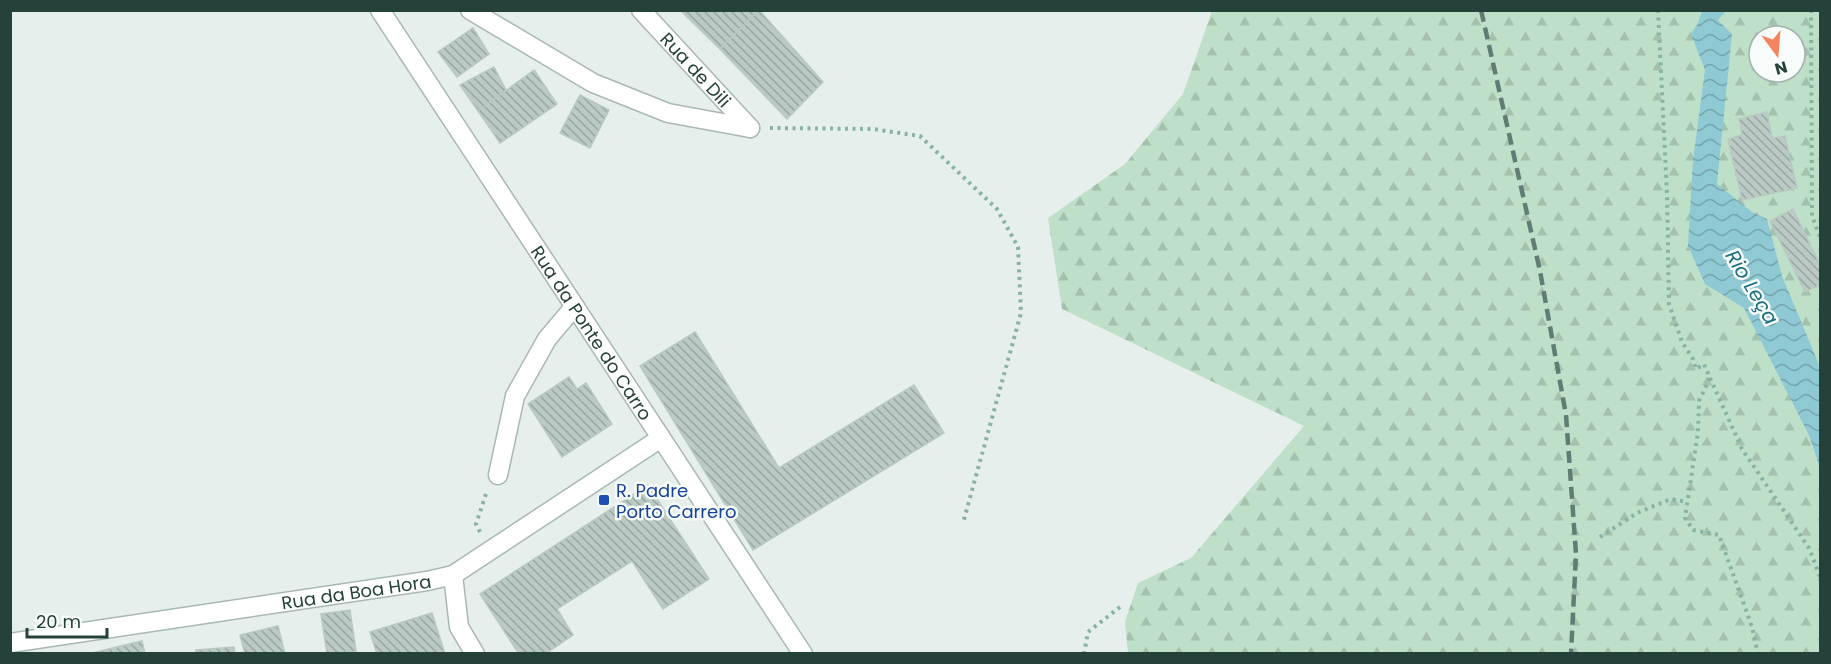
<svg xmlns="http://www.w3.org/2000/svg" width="1831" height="664" font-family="Poppins,sans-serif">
<defs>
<pattern id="forest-firs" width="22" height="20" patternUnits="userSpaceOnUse" patternTransform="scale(1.5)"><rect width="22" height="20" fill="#bfe0c8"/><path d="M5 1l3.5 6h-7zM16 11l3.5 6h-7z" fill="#a4c1ad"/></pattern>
<pattern id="water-waves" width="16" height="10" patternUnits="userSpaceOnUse" patternTransform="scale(1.5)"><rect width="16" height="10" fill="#8ec9d4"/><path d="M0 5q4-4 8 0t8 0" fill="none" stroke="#74a5ad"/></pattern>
<pattern id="building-back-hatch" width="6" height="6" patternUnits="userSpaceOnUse" patternTransform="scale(1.5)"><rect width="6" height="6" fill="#bbcac4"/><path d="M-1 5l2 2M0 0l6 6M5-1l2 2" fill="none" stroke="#98a6a0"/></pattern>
</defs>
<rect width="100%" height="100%" fill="#e6efeb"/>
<path fill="url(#forest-firs)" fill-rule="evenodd" d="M1212 11H1820V653H1128L1125 622 1138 583 1191 558 1304 426 1062 309 1048 218 1125 164 1183 94ZM1759 36H1795V72H1759Z"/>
<polygon fill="url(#water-waves)" points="1702,11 1726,11 1718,20 1732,34 1717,184 1752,212 1767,219 1782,276 1820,367 1820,468 1809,435 1744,308 1705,284 1688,246 1693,160 1705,70 1691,34 1698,23"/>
<g fill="url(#building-back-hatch)" stroke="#b8c9c2" stroke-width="1.5">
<polygon points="680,10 758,10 720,49"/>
<polygon points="759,10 823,82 787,119 720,49"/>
<polygon points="473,28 489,54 457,77 438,52"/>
<polygon points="494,67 506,90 478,111 460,85"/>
<polygon points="534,70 557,104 500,143 478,111"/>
<polygon points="580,95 609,110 590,148 560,133"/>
<polygon points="1767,112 1772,138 1785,136 1797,188 1742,200 1728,139 1742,135 1739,119"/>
<polygon points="1793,209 1820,265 1820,285 1805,292 1770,221"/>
<polygon points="695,332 779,468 914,385 944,433 753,550 640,366"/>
<polygon points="569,377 577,389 586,383 612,424 562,457 528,404"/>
<polygon points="648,485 709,579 663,609 632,561 557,609 573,635 545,654 519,654 480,594"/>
<polygon points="350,610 356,651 327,654 321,614"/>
<polygon points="432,613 445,654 377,654 370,632"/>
<polygon points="278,626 285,654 245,654 240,635"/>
<polygon points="142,641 145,654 88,654"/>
<polygon points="234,647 235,654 196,654 196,650"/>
</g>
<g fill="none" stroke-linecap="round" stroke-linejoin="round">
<defs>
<g id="minor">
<path id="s1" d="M380 10 803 654"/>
<polyline points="470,10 593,83 668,113 750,128"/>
<path id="s2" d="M641 10 750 128"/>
<polyline points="498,475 515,396 547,339 574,307"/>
<polyline points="453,575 459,627 475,654"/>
<path id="s3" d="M10 643 427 581 453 575 661 438"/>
</g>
</defs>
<use href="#minor" stroke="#a8b8b2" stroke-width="21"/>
<g stroke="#86b3a5" stroke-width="4" stroke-dasharray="3 4.5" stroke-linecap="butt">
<polyline points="1658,10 1667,194 1669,304 1682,342 1693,359 1696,369 1704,364 1710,378 1699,401 1698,432 1685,518 1693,530 1719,535 1752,627 1758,654"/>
<polyline points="1811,10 1812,216 1820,237"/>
<polyline points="770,128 873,129 920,136 997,209 1018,247 1021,313 963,523"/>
<polyline points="1710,378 1742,449 1809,548 1820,577"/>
<polyline points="480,532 476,524 486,494"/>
<polyline points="1600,537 1637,513 1671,499 1687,502"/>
<polyline points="1084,654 1088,632 1120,607"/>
</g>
<use href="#minor" stroke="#fff" stroke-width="18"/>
<polyline stroke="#5f7d75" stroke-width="4.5" stroke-dasharray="12 6" stroke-linecap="butt" points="1481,10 1540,271 1566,415 1576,554 1571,654"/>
</g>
<rect fill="#1a4fb4" stroke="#f7fbf9" stroke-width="2" x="598" y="494" width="12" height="12" rx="3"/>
<g text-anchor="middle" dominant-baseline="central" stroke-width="5" stroke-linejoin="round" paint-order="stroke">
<g font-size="18" fill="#24423a" stroke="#f7fbf9">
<text stroke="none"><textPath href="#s2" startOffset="81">Rua de Dili</textPath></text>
<text stroke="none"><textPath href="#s1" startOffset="386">Rua da Ponte do Carro</textPath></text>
<text stroke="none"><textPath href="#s3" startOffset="350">Rua da Boa Hora</textPath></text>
</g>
<g font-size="18" fill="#164399" stroke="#f7fbf9" text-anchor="start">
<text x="616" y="490">R. Padre<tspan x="616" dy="21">Porto Carrero</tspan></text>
</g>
<g font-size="20" font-style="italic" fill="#1c6f80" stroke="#f7fbf9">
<text transform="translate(1752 287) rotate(59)">Rio Leça</text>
</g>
</g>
<rect width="1831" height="664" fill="none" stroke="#24423a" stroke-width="24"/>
<g transform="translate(1777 54) rotate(164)"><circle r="28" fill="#f7fbf9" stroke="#a3b1ad" stroke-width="1.5"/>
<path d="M0-4.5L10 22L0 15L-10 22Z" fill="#f4845f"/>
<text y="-9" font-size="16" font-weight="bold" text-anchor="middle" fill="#24423a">N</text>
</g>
<path d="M27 628v9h80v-9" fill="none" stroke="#24423a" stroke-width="3"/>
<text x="36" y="628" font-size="18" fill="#24423a" stroke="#f7fbf9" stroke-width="4.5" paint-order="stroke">20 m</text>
</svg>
